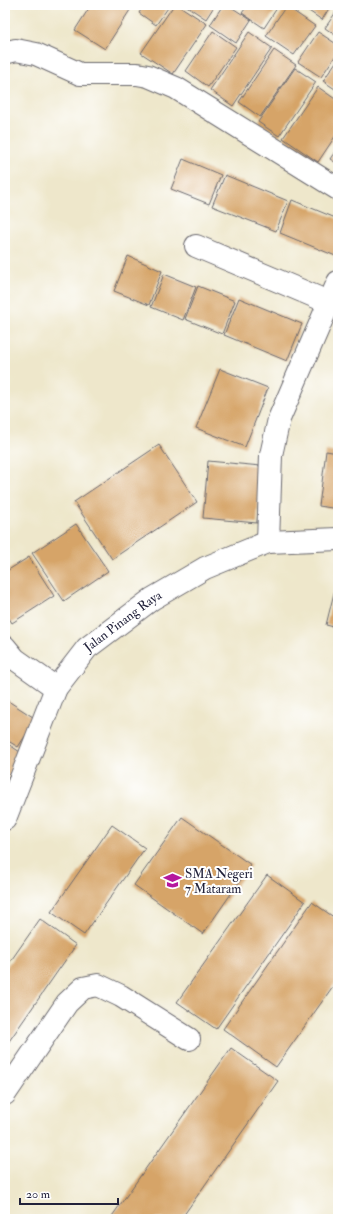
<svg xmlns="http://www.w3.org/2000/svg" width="343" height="1224" font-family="'IM FELL Double Pica',serif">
<rect width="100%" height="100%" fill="#fff"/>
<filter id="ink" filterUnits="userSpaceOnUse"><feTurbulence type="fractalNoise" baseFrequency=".025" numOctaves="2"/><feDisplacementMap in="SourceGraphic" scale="8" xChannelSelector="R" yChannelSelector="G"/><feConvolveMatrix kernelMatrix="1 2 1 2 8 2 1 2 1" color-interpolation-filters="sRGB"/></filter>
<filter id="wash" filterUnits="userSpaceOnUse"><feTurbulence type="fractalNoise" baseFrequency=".012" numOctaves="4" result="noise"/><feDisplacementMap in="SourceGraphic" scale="16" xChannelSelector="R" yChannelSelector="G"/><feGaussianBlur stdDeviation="0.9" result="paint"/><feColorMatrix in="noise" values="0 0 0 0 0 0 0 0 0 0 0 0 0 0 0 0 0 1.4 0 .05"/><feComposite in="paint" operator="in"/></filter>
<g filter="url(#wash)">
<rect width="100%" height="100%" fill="#eee7cb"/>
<g id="blocks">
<g fill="#d6a468">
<polygon points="91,5 123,5 130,10 105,49 75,30"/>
<polygon points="144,5 170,5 156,25 139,13"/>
<polygon points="174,5 178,5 207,24 173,74 141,53"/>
<polygon points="185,5 215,5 206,19"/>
<polygon points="223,5 228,5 251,20 236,43 210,25"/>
<polygon points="248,5 279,5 264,28 242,13"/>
<polygon points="300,5 331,5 322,20"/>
<polygon points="286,6 315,26 294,55 266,36"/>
<polygon points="338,9 338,37 325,28"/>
<polygon points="213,31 236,47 208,87 186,71"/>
<polygon points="249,32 272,48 233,106 210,90"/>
<polygon points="318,32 338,45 338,52 321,77 298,62"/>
<polygon points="274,50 296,65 260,117 239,102"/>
<polygon points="338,59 338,91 323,81"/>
<polygon points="295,68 316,82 279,136 258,122"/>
<polygon points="318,87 338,101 338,132 318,162 283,138"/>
<polygon points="338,147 338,164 330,159"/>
<polygon points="183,159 221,175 209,204 171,189"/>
<polygon points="225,175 288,201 276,231 212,206"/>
<polygon points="292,200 338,219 338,257 280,233"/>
<polygon points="128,256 162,271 149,305 114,291"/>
<polygon points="164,274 196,287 183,320 151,307"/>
<polygon points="198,286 235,301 222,334 185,319"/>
<polygon points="239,298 302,324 287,361 224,335"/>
<polygon points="220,369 268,388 245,447 196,428"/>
<polygon points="159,445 197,502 112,559 74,502"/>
<polygon points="326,451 338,453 338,509 319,506"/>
<polygon points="208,461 261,466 257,523 203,518"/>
<polygon points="76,524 108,571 64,601 32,553"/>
<polygon points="29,557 54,596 12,623 5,612 5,572"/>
<polygon points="336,585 338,585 338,628 326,625"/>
<polygon points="5,699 36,719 18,747 5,739"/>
<polygon points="5,742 23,754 5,782"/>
<polygon points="182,817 251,865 203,934 134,885"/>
<polygon points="112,825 145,848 84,935 51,912"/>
<polygon points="267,875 305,902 216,1029 177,1002"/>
<polygon points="312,902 338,920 338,979 276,1067 223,1029"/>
<polygon points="40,919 76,945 5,1047 5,969"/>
<polygon points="231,1048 278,1081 181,1219 110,1219"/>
</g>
</g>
</g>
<g filter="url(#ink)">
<use href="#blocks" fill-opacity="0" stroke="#69676d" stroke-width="1"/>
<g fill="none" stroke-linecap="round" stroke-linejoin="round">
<defs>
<g id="minor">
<polyline points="8,52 16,50 36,54 80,74 137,74 148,76 176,88 338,189"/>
<polyline points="196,246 328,302"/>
<polyline points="268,542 271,455 279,419 338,282"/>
<polyline points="5,647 15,659 56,688"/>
<path id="s1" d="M5 819 56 688 87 648 152 599 205 568 268 542 338 539"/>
<polyline points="5,1094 67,1003 83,988 98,985 121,996 189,1039"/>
</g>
</defs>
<use href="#minor" stroke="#69676d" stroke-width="24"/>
<use href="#minor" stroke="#fff" stroke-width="22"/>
</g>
</g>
<defs>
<symbol id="school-bare" viewBox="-9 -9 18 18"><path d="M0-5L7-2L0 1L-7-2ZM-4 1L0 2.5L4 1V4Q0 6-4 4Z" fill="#b5179e" stroke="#fff" stroke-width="2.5" paint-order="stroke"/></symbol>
</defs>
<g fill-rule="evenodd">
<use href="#school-bare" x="160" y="868" width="25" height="25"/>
</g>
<g text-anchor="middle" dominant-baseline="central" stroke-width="4" stroke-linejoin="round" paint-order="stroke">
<g font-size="13" fill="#22223b" stroke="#fff">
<text stroke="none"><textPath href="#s1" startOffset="236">Jalan Pinang Raya</textPath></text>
</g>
<g font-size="13" fill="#22223b" stroke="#fff" text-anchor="start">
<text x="185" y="874">SMA Negeri<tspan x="185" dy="15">7 Mataram</tspan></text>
</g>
</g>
<rect width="343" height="1224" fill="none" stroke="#fff" stroke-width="20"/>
<path d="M20 1198v6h98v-6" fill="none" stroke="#22223b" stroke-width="2"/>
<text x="26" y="1198" font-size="12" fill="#22223b" stroke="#ffffff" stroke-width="3" paint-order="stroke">20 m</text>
</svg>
